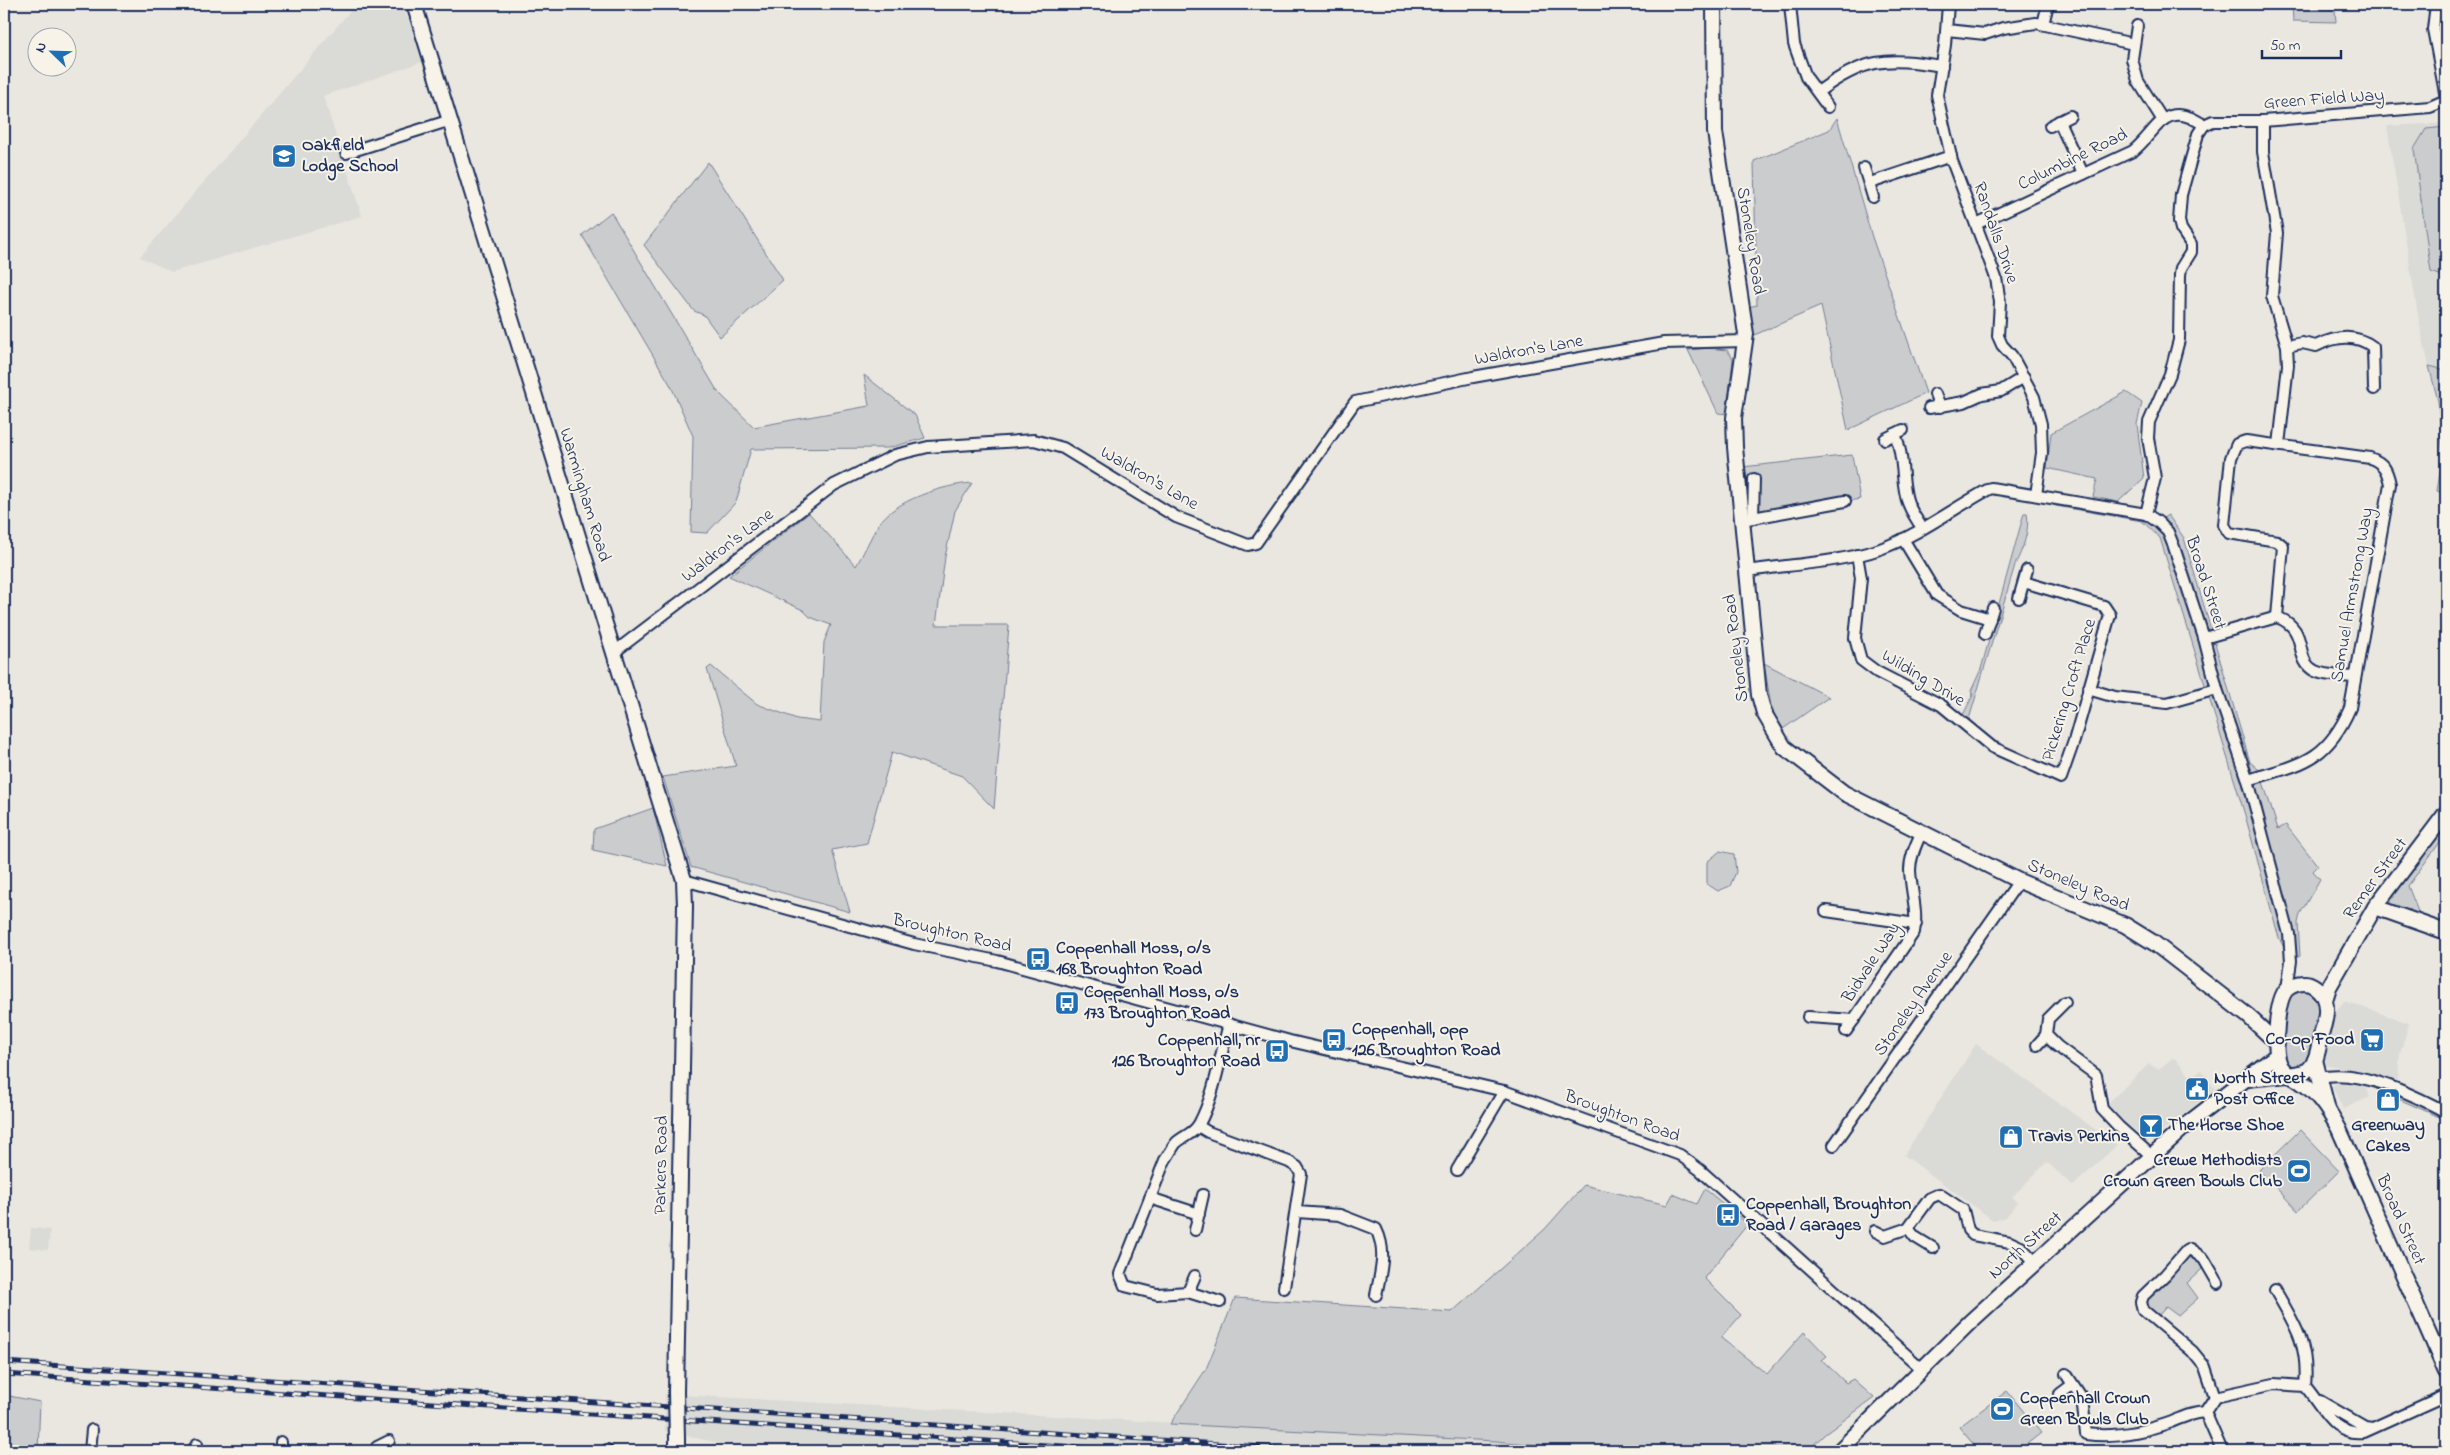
<svg xmlns="http://www.w3.org/2000/svg" width="2450" height="1455" font-family="'Indie Flower',sans-serif">
<rect width="100%" height="100%" fill="#eae7e0"/>
<filter id="ink" filterUnits="userSpaceOnUse"><feTurbulence type="fractalNoise" baseFrequency=".02" numOctaves="2"/><feDisplacementMap in="SourceGraphic" scale="10" xChannelSelector="R" yChannelSelector="G"/><feConvolveMatrix kernelMatrix="1 2 1 2 8 2 1 2 1" color-interpolation-filters="sRGB"/></filter>
<g filter="url(#ink)">
<g fill="#dadad6">
<polygon points="356,4 403,4 422,62 323,96 362,216 172,272 140,257"/>
<polygon points="2292,4 2335,4 2335,10 2292,6"/>
<polygon points="2446,123 2446,370 2429,366 2419,321 2387,126"/>
<polygon points="2344,1001 2409,1023 2400,1054 2398,1080 2325,1064 2333,1016"/>
<polygon points="1976,1044 2117,1145 2073,1186 2047,1162 2012,1197 2018,1202 2006,1217 1993,1220 1904,1155"/>
<polygon points="2174,1058 2191,1077 2201,1070 2215,1089 2150,1141 2127,1124 2109,1106 2111,1100 2149,1064 2158,1069"/>
<polygon points="2340,1082 2366,1087 2370,1097 2343,1109 2332,1086"/>
<polygon points="31,1228 50,1230 48,1250 29,1248"/>
<polygon points="665,1394 1496,1441 1602,1451 772,1451 746,1449 665,1431"/>
</g>
<g fill="#cbcccd" stroke="#737e96">
<polygon points="2292,6 2335,10 2336,22 2293,21"/>
<polygon points="1837,118 1872,237 1926,393 1848,430 1821,306 1752,336 1748,307 1757,305 1754,161 1829,130"/>
<polygon points="2446,127 2446,277 2431,272 2414,149 2426,129"/>
<polygon points="708,162 783,280 720,337 704,315 694,311 644,245"/>
<polygon points="611,212 718,392 754,427 869,406 864,375 915,415 925,438 888,448 751,449 736,502 707,533 691,532 693,436 671,386 582,235"/>
<polygon points="1709,348 1727,350 1733,359 1727,414 1718,413 1688,350"/>
<polygon points="2429,366 2446,370 2446,494 2437,491 2443,455 2438,401"/>
<polygon points="2126,392 2142,403 2137,424 2144,478 2118,502 2093,497 2097,479 2047,468 2051,433"/>
<polygon points="1852,455 1860,499 1742,520 1742,467"/>
<path d="M972 483 955 511 945 557 936 625H1009L994 809 962 776 892 752 867 843 832 850 850 912 691 867 663 777 736 766 707 669 711 666 757 704 797 719 820 722 824 642 831 625 810 617 803 610 729 576 809 513 856 566C864 553 870 538 878 525 894 500 944 485 972 483Z"/>
<polygon points="2046,496 2158,521 2168,515 2184,538 2250,762 2265,775 2263,782 2278,829 2286,825 2318,866 2313,871 2320,879 2300,914 2298,923 2300,956 2291,961 2279,938 2245,815 2160,538 2142,521 2056,506 2044,502"/>
<path d="M2024 513H2027C2030 531 2023 548 2015 565L1967 726 1961 719 1973 695 1971 691 1981 669Z"/>
<polygon points="1764,663 1829,697 1780,731 1771,706"/>
<polygon points="653,808 667,866 593,850 594,829"/>
<polygon points="2446,813 2446,834 2408,886 2419,914 2415,922 2375,907"/>
<polygon points="1720,851 1734,854 1736,872 1730,886 1718,891 1707,884 1707,862"/>
<polygon points="2293,985 2321,993 2315,1060 2301,1074 2278,1061 2279,1008"/>
<polygon points="2385,1079 2446,1104 2446,1120 2376,1089"/>
<polygon points="2300,1130 2339,1171 2298,1211 2259,1170"/>
<polygon points="1584,1185 1667,1205 1673,1194 1697,1204 1705,1189 1748,1224 1704,1278 1741,1315 1721,1338 1767,1374 1804,1332 1827,1356 1822,1360 1846,1383 1853,1379 1874,1398 1825,1434 1807,1451 1602,1451 1496,1441 1170,1424 1206,1369 1235,1298 1452,1312 1545,1229"/>
<polygon points="2186,1251 2204,1259 2202,1269 2187,1283 2198,1298 2178,1316 2166,1307 2159,1315 2149,1316 2143,1296"/>
<polygon points="2007,1391 2041,1433 2018,1451 1979,1451 1959,1427"/>
<polygon points="4,1395 40,1402 38,1451 4,1451"/>
</g>
<g fill="none" stroke-linecap="round" stroke-linejoin="round">
<defs>
<g id="street">
<polyline points="1790,4 1794,44 1806,77 1828,107"/>
<polyline points="1948,4 1945,45 1937,95 1952,161 1996,278 2000,302 1998,336 2002,345 2012,356 2034,397 2041,424 2042,453 2036,495"/>
<polyline points="2436,4 2433,29 2446,98"/>
<polyline points="2043,24 2048,4"/>
<polyline points="2137,26 2132,59 2138,81 2162,119"/>
<polyline points="1947,30 1985,34 2003,28 2036,23 2134,44"/>
<path d="M1818 92C1864 58 1886 57 1942 66"/>
<polyline points="2059,121 2083,174"/>
<polyline points="2263,121 2263,152 2277,233 2272,296 2287,346 2288,365 2279,445"/>
<polyline points="2204,125 2213,121 2263,121 2430,107 2446,100"/>
<polyline points="2050,126 2070,116"/>
<polyline points="346,153 451,120"/>
<polyline points="1864,168 1873,197"/>
<polyline points="1870,183 1951,156"/>
<path d="M1976 224 2133 151C2158 131 2164 98 2204 125"/>
<path d="M2287 346 2302 343 2316 346C2334 337 2355 333 2373 347L2374 389"/>
<polyline points="1935,394 1940,407"/>
<polyline points="1929,408 1964,402 1982,394 2001,391 2024,377"/>
<path d="M1895 434C1904 456 1901 474 1906 496 1908 508 1916 518 1922 528"/>
<polyline points="1885,439 1903,430"/>
<polyline points="2146,514 2155,478 2148,438 2149,422 2170,374 2179,340 2180,275 2181,268 2191,252 2191,244 2181,229 2179,221 2181,195 2198,134 2204,125"/>
<polyline points="1753,518 1754,479"/>
<polyline points="1742,520 1845,501"/>
<polyline points="1903,539 1937,595 1961,610 1990,619"/>
<polyline points="1857,555 1861,578 1855,638 1861,660 1877,672 1941,705 1992,747 2061,778 2074,741 2110,615 2104,606 2024,582"/>
<path d="M1747 571C1787 565 1843 562 1880 549 1919 535 1954 508 1991 488L2146 514 2158 522 2168 532 2174 547 2204 638 2217 689 2248 780 2289 934 2291 961 2287 989"/>
<polyline points="2019,598 2027,570"/>
<polyline points="1985,634 1993,608"/>
<polyline points="2204,638 2277,617"/>
<polyline points="613,653 834,485 895,455 928,447 1034,440 1063,448 1176,517 1248,545 1256,543 1355,402 1473,377 1664,343 1746,341"/>
<polyline points="2088,689 2115,697 2167,703 2217,689"/>
<path d="M2248 780C2300 764 2326 763 2350 708L2390 484C2387 470 2384 463 2370 458L2246 441 2237 444 2231 458 2224 525 2229 533 2277 541 2283 546 2277 617C2311 630 2292 659 2315 671 2325 676 2343 676 2354 677"/>
<polyline points="684,880 914,944 997,961 1290,1041 1504,1091 1680,1155 1700,1170 1921,1368"/>
<polyline points="1826,911 1916,924"/>
<polyline points="2065,1002 2048,1019 2046,1035 2057,1046 2096,1075 2102,1109 2119,1127 2153,1157"/>
<polyline points="1808,1017 1854,1020"/>
<path d="M1846 1031 1914 932C1918 911 1911 892 1910 870 1910 857 1916 845 1921 833"/>
<polyline points="2037,1045 2046,1035"/>
<path d="M2320 1077C2359 1068 2412 1094 2446 1112"/>
<polyline points="1198,1126 1208,1132 1289,1162 1297,1167 1301,1174 1284,1288"/>
<polyline points="1834,1145 2019,881"/>
<polyline points="1457,1170 1504,1091"/>
<polyline points="1150,1198 1199,1214"/>
<path d="M1297 1212 1340 1215 1376 1229C1387 1251 1381 1271 1376 1295"/>
<polyline points="1908,1228 1915,1237 1933,1248"/>
<polyline points="1195,1230 1203,1195"/>
<polyline points="1875,1231 1885,1236 1908,1228 1930,1198 1939,1194 1963,1210 1968,1230 1973,1235 2010,1242 2021,1247 2036,1263"/>
<path d="M2275 1290C2295 1325 2309 1344 2305 1386"/>
<polyline points="1188,1292 1195,1276"/>
<path d="M1220 1302 1188 1292 1157 1294 1125 1286 1120 1274 1165 1160C1169 1155 1172 1148 1176 1143 1183 1136 1194 1134 1199 1124 1215 1094 1220 1056 1229 1024"/>
<path d="M2066 1374 2082 1398 2086 1434C2115 1438 2143 1432 2171 1422 2183 1417 2192 1413 2205 1412L2215 1397 2274 1384 2305 1386C2323 1406 2332 1436 2364 1432L2446 1395"/>
<polyline points="2060,1394 2072,1385"/>
<polyline points="2215,1397 2205,1367 2192,1351 2143,1310 2141,1302 2143,1296 2165,1275 2186,1251 2190,1249 2204,1259 2218,1283"/>
<polyline points="2320,1401 2365,1427 2372,1428"/>
<polyline points="2205,1412 2222,1451"/>
<polyline points="90,1451 92,1430"/>
<polyline points="193,1451 197,1444"/>
<polyline points="281,1451 281,1442"/>
<polyline points="376,1451 377,1447 389,1441"/>
<polyline points="607,1451 607,1450"/>
</g>
<g id="secondary">
<polyline points="414,4 684,880 685,906 676,1392"/>
<polyline points="1714,4 1715,132 1746,334 1734,418 1735,447 1759,695 1764,713 1784,747 1844,793 2019,881 2125,925 2154,943 2248,1016 2277,1043"/>
<polyline points="2375,907 2446,932"/>
<polyline points="2325,1000 2329,987 2375,907 2446,813"/>
<polyline points="2315,1060 2328,1110"/>
<path d="M2248 1079C2261 1077 2304 1076 2310 1068 2318 1060 2319 1043 2322 1032 2325 1020 2329 1008 2323 996 2320 990 2312 983 2305 983 2299 983 2292 985 2287 989 2276 1000 2274 1048 2279 1062 2282 1073 2293 1076 2301 1082 2317 1092 2330 1112 2339 1129L2446 1372"/>
<polyline points="677,1451 677,1439"/>
<polyline points="1839,1451 1970,1322 2191,1121 2277,1055"/>
</g>
</defs>
<use href="#street" stroke="#1b2f5e" stroke-width="14"/>
<use href="#secondary" stroke="#1b2f5e" stroke-width="18"/>
<use href="#street" stroke="#f7f3e8" stroke-width="10"/>
<use href="#secondary" stroke="#f7f3e8" stroke-width="14"/>
<defs>
<g id="rail">
<polyline points="4,1362 1321,1451"/>
<polyline points="4,1374 1135,1451"/>
</g>
</defs>
<use href="#rail" stroke="#1b2f5e" stroke-width="5"/>
<use href="#rail" stroke="#f7f3e8" stroke-width="3" stroke-dasharray="9" stroke-linecap="butt"/>
<defs>
<polyline id="secondary-bridge" points="676,1392 677,1439"/>
</defs>
<use href="#secondary-bridge" stroke="#1b2f5e" stroke-width="18" stroke-linecap="butt"/>
<use href="#secondary-bridge" stroke="#f7f3e8" stroke-width="14"/>
</g>
</g>
<defs>
<symbol id="school-square" viewBox="-11 -11 22 22"><rect x="-9" y="-9" width="18" height="18" rx="4" fill="#1f6fb2" stroke="#f7f3e8"/><path d="M0-5L7-2L0 1L-7-2ZM-4 1L0 2.5L4 1V4Q0 6-4 4Z" fill="#fff"/></symbol>
<symbol id="bus-square" viewBox="-11 -11 22 22"><rect x="-9" y="-9" width="18" height="18" rx="4" fill="#1f6fb2" stroke="#f7f3e8"/><path d="M-5-6H5V4H4V6H2V4H-2V6H-4V4H-5ZM-3.5-4V0h7V-4ZM-3.5 1.2v1.5H-2V1.2ZM2 1.2v1.5H3.5V1.2Z" fill="#fff"/></symbol>
<symbol id="supermarket-square" viewBox="-11 -11 22 22"><rect x="-9" y="-9" width="18" height="18" rx="4" fill="#1f6fb2" stroke="#f7f3e8"/><path d="M-6-5.5h2.5l.6 2H6L4.5 2H-2.5L-4.4-4H-6ZM-1.5 3.2a1.3 1.3 0 1 0 .1 0ZM3 3.2a1.3 1.3 0 1 0 .1 0Z" fill="#fff"/></symbol>
<symbol id="civic-square" viewBox="-11 -11 22 22"><rect x="-9" y="-9" width="18" height="18" rx="4" fill="#1f6fb2" stroke="#f7f3e8"/><path d="M-.6-6.5H3V-4.5H.6V-3L4-1V1h2V6H-6V1h2V-1L-.6-3ZM-1.2 2.5V6h2.4V2.5Z" fill="#fff"/></symbol>
<symbol id="shop-square" viewBox="-11 -11 22 22"><rect x="-9" y="-9" width="18" height="18" rx="4" fill="#1f6fb2" stroke="#f7f3e8"/><path d="M-5-2.5h2.3a2.7 3.5 0 0 1 5.4 0H5L5.5 6h-11ZM-1.5-2.5h3a1.5 2.3 0 0 0-3 0Z" fill="#fff"/></symbol>
<symbol id="bar-square" viewBox="-11 -11 22 22"><rect x="-9" y="-9" width="18" height="18" rx="4" fill="#1f6fb2" stroke="#f7f3e8"/><path d="M-6-5H6L.8 .8V4.5H3.5V6h-7V4.5H-.8V.8Z" fill="#fff"/></symbol>
<symbol id="stadium-square" viewBox="-11 -11 22 22"><rect x="-9" y="-9" width="18" height="18" rx="4" fill="#1f6fb2" stroke="#f7f3e8"/><path d="M0-5a6.5 5 0 1 0 0 10a6.5 5 0 1 0 0-10ZM-3.5-1.8h7v3.6h-7Z" fill="#fff"/></symbol>
</defs>
<g fill-rule="evenodd">
<use href="#school-square" x="270" y="142" width="28" height="28"/>
<use href="#bus-square" x="1024" y="945" width="28" height="28"/>
<use href="#bus-square" x="1053" y="989" width="28" height="28"/>
<use href="#bus-square" x="1320" y="1026" width="28" height="28"/>
<use href="#supermarket-square" x="2358" y="1026" width="28" height="28"/>
<use href="#bus-square" x="1263" y="1037" width="28" height="28"/>
<use href="#civic-square" x="2183" y="1075" width="28" height="28"/>
<use href="#shop-square" x="2374" y="1086" width="28" height="28"/>
<use href="#bar-square" x="2137" y="1112" width="28" height="28"/>
<use href="#shop-square" x="1997" y="1123" width="28" height="28"/>
<use href="#stadium-square" x="2285" y="1157" width="28" height="28"/>
<use href="#bus-square" x="1714" y="1201" width="28" height="28"/>
<use href="#stadium-square" x="1988" y="1395" width="28" height="28"/>
</g>
<g text-anchor="middle" dominant-baseline="central" stroke-width="4" stroke-linejoin="round" paint-order="stroke">
<g font-size="18" fill="#1b2f5e" stroke="#f7f3e8">
<text transform="translate(2324 100) rotate(-4)">Green Field Way</text>
<text transform="translate(2073 160) rotate(-26)">Columbine Road</text>
<text transform="translate(1995 233) rotate(71)">Randalls Drive</text>
<text transform="translate(1750 241) rotate(81)">Stoneley Road</text>
<text transform="translate(1529 351) rotate(-10)">Waldron's Lane</text>
<text transform="translate(1149 479) rotate(30)">Waldron's Lane</text>
<text transform="translate(584 495) rotate(73)">Warmingham Road</text>
<text transform="translate(728 546) rotate(-37)">Waldron's Lane</text>
<text transform="translate(2205 583) rotate(72)">Broad Street</text>
<text transform="translate(2353 595) rotate(-80)">Samuel Armstrong Way</text>
<text transform="translate(1737 648) rotate(-97)">Stoneley Road</text>
<text transform="translate(1923 679) rotate(31)">Wilding Drive</text>
<text transform="translate(2070 690) rotate(-73)">Pickering Croft Place</text>
<text transform="translate(2376 879) rotate(-54)">Remer Street</text>
<text transform="translate(2078 886) rotate(23)">Stoneley Road</text>
<text transform="translate(952 934) rotate(13)">Broughton Road</text>
<text transform="translate(1872 963) rotate(-57)">Bidvale Way</text>
<text transform="translate(1914 1004) rotate(-55)">Stoneley Avenue</text>
<text transform="translate(1622 1117) rotate(20)">Broughton Road</text>
<text transform="translate(662 1165) rotate(-89)">Parkers Road</text>
<text transform="translate(2400 1220) rotate(66)">Broad Street</text>
<text transform="translate(2026 1246) rotate(-42)">North Street</text>
</g>
<g font-size="18" font-weight="bold" fill="#1b2f5e" stroke="#f7f3e8" text-anchor="start">
<text x="302" y="146">Oakfield<tspan x="302" dy="21">Lodge School</tspan></text>
<text x="1056" y="949">Coppenhall Moss, o/s<tspan x="1056" dy="21">168 Broughton Road</tspan></text>
<text x="1084" y="993">Coppenhall Moss, o/s<tspan x="1084" dy="21">173 Broughton Road</tspan></text>
<text x="1352" y="1030">Coppenhall, opp<tspan x="1352" dy="21">126 Broughton Road</tspan></text>
<text x="2354" y="1040" text-anchor="end">Co-op Food</text>
<text x="1260" y="1041" text-anchor="end">Coppenhall, nr<tspan x="1260" dy="21">126 Broughton Road</tspan></text>
<text x="2214" y="1079">North Street<tspan x="2214" dy="21">Post Office</tspan></text>
<text x="2168" y="1126">The Horse Shoe</text>
<text x="2388" y="1126" text-anchor="middle">Greenway<tspan x="2388" dy="21">Cakes</tspan></text>
<text x="2028" y="1137">Travis Perkins</text>
<text x="2282" y="1161" text-anchor="end">Crewe Methodists<tspan x="2282" dy="21">Crown Green Bowls Club</tspan></text>
<text x="1746" y="1205">Coppenhall, Broughton<tspan x="1746" dy="21">Road / Garages</tspan></text>
<text x="2020" y="1399">Coppenhall Crown<tspan x="2020" dy="21">Green Bowls Club</tspan></text>
</g>
</g>
<rect width="2450" height="1455" fill="none" stroke="#f7f3e8" stroke-width="20"/>
<rect x="10" y="10" width="2430" height="1435" fill="none" stroke="#1b2f5e" stroke-width="2" filter="url(#ink)"/>
<g transform="translate(52 52) rotate(293)"><circle r="24" fill="#f7f3e8" stroke="#9fa5b1"/>
<path d="M0-4L9 19L0 12L-9 19Z" fill="#1f6fb2"/>
<text y="-8" font-size="14" font-weight="bold" text-anchor="middle" fill="#1b2f5e">N</text>
</g>
<path d="M2262 50v8h79v-8" fill="none" stroke="#1b2f5e" stroke-width="2.5"/>
<text x="2270" y="50" font-size="15" fill="#1b2f5e" stroke="#f7f3e8" stroke-width="4" paint-order="stroke">50 m</text>
</svg>
